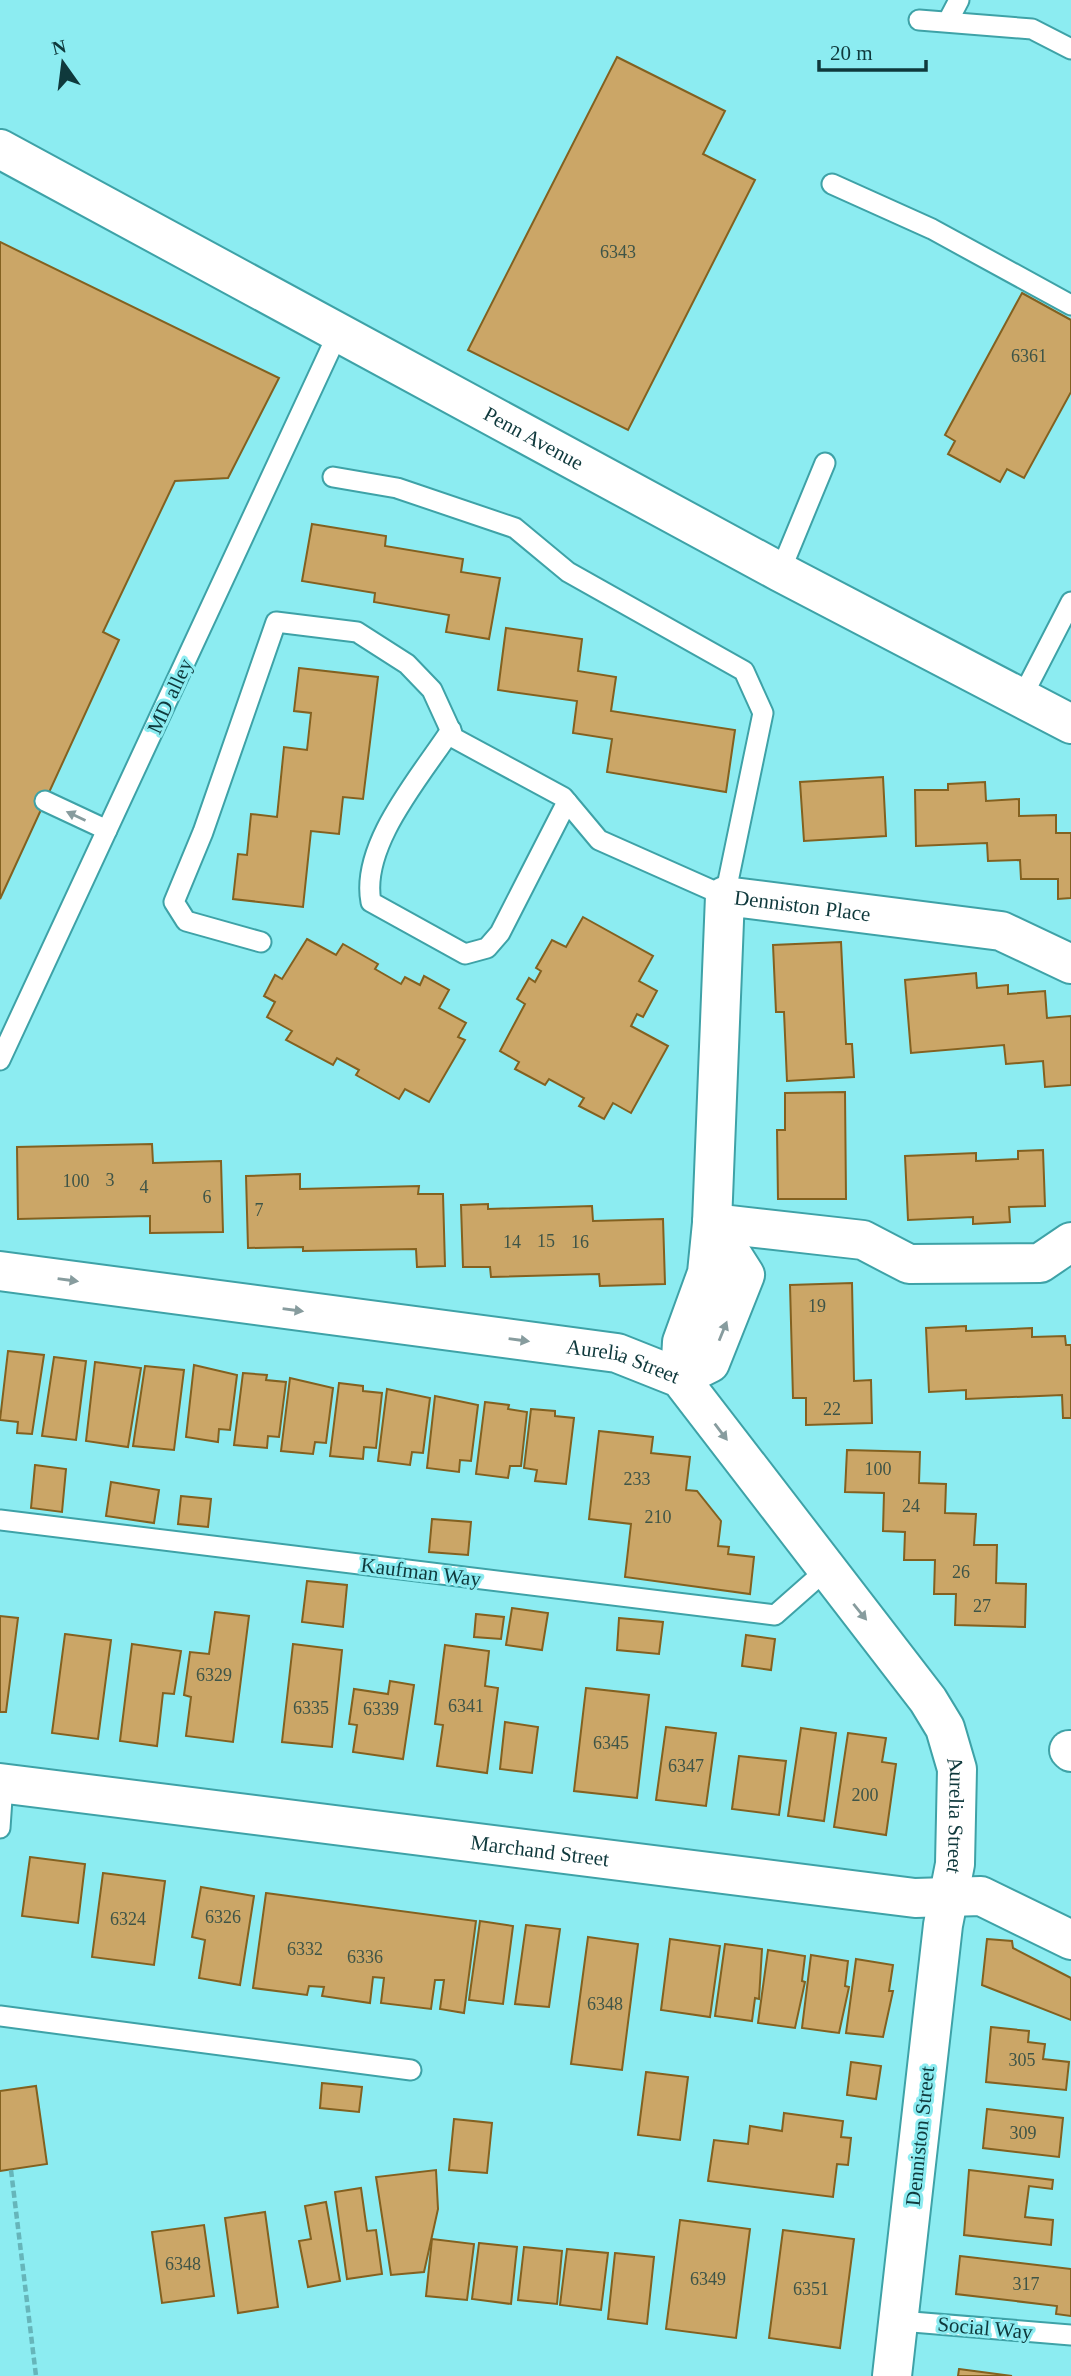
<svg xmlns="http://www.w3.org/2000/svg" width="1071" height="2376" font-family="Georgia,serif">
<rect width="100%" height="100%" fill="#8cecf1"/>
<g fill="#cba667" stroke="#836120" stroke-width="2">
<polygon points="617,57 725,111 703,154 755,180 628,430 468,350"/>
<polygon points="0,242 279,378 228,478 175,481 103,632 119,640 0,899"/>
<polygon points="1022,293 1071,320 1071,392 1024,478 1007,469 1000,482 948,454 955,441 945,435"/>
<polygon points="312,524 386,536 385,546 463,559 461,572 500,578 489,639 446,632 449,615 374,602 375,593 302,581"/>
<polygon points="506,628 582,639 578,671 616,677 611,711 735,730 726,792 607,772 612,739 573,733 577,701 498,690"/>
<polygon points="299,668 378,677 363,799 343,797 339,834 311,831 303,907 233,899 238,854 247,855 251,814 277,817 284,747 307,750 311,713 294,711"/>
<polygon points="883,777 886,836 804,841 800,782"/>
<polygon points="985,782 986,801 1019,799 1019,816 1056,815 1056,833 1071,833 1071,898 1058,899 1058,879 1021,879 1020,860 988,861 987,843 916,846 915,790 948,790 948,784"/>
<polygon points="583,917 653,956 639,981 657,991 643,1017 637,1014 631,1026 668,1046 631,1113 613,1103 604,1119 579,1106 584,1098 549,1079 545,1085 515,1069 519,1062 500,1051 525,1004 517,999 529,978 535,982 541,971 536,968 552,940 566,947"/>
<polygon points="307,939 336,955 343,944 378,964 375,969 401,984 405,977 420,985 424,976 449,990 439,1008 466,1023 458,1037 465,1040 429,1102 405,1089 399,1099 356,1075 359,1070 337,1058 333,1065 286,1040 292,1031 267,1017 275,1002 264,996 275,975 282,979"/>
<polygon points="841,942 846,1044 852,1044 854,1077 787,1081 784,1012 776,1012 773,945"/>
<polygon points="976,973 977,988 1008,985 1008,994 1045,991 1047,1018 1071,1016 1071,1085 1045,1087 1043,1061 1006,1064 1004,1045 911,1053 905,980"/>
<polygon points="845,1092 846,1199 778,1199 777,1130 785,1130 785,1093"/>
<polygon points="152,1144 153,1163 221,1161 223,1232 150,1233 150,1216 18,1219 17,1147"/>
<polygon points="1043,1150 1045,1206 1009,1207 1010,1222 973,1224 973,1217 908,1220 905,1156 976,1153 976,1161 1018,1159 1018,1151"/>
<polygon points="300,1174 300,1189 419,1186 418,1194 443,1194 445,1266 417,1267 416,1249 303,1251 303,1247 248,1248 246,1176"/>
<polygon points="488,1204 488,1209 592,1206 593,1221 663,1219 665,1284 600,1286 599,1274 491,1277 490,1267 463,1267 461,1205"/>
<polygon points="852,1283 854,1381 871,1380 872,1423 806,1425 806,1398 793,1398 790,1285"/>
<polygon points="966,1326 966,1331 1032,1328 1032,1337 1065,1336 1066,1345 1071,1345 1071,1418 1063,1418 1062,1395 966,1399 966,1390 929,1392 926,1328"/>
<polygon points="8,1351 44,1355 32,1434 17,1433 18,1422 0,1420"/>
<polygon points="54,1357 86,1361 76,1440 42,1436"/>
<polygon points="95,1362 141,1368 128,1447 86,1441"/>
<polygon points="194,1365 237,1375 230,1430 219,1429 218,1442 186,1437"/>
<polygon points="145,1366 184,1370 174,1450 133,1446"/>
<polygon points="243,1373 267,1375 266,1380 286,1382 279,1437 268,1436 267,1448 234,1445"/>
<polygon points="290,1378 333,1388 326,1443 315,1442 313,1454 281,1451"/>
<polygon points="339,1383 363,1386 363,1391 382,1393 376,1448 364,1447 363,1459 330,1456"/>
<polygon points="387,1389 430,1398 423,1453 412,1452 410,1465 378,1461"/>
<polygon points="435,1396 478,1405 471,1461 460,1460 459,1472 427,1468"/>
<polygon points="485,1402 509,1405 508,1409 527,1412 521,1466 510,1466 508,1478 476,1474"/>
<polygon points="531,1409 555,1411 555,1416 574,1418 566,1484 535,1481 537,1470 524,1468"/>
<polygon points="599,1431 653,1437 651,1453 690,1457 686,1490 697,1491 721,1521 718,1546 729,1547 728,1554 754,1557 750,1594 625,1577 631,1524 589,1519"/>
<polygon points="847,1450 920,1452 919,1483 946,1484 945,1513 976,1514 974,1545 997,1545 996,1583 1026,1584 1025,1627 955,1625 956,1594 934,1594 935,1560 904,1560 905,1532 883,1531 884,1493 845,1492"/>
<polygon points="35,1465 66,1469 62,1512 31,1508"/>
<polygon points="111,1482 159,1490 154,1523 106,1516"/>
<polygon points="181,1496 211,1499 208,1527 178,1524"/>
<polygon points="432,1519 471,1522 468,1555 429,1552"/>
<polygon points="307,1581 347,1585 343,1627 302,1622"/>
<polygon points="512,1608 548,1613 542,1650 506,1645"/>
<polygon points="215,1612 249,1616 233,1742 186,1736 191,1697 184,1695 190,1652 209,1654"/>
<polygon points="476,1614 504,1617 501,1639 474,1637"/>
<polygon points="0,1616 18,1618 6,1712 0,1712"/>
<polygon points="619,1618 663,1622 659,1654 617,1650"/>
<polygon points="65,1634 111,1640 98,1739 52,1733"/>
<polygon points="746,1635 775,1639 771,1670 742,1666"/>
<polygon points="132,1644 181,1651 174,1694 163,1693 157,1746 120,1741"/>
<polygon points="293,1644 342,1650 332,1747 282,1742"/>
<polygon points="445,1645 489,1651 485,1686 498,1688 487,1773 437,1766 443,1725 435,1724"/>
<polygon points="390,1681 414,1685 403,1759 353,1752 357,1725 349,1724 354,1689 388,1694"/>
<polygon points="586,1688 649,1695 637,1798 574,1791"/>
<polygon points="505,1722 538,1727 532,1773 500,1769"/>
<polygon points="666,1727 716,1733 706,1806 656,1800"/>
<polygon points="801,1728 836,1733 824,1821 788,1816"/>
<polygon points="848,1733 886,1738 882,1762 896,1764 886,1835 834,1827"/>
<polygon points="739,1756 786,1761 779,1815 732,1809"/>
<polygon points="30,1857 85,1864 78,1923 22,1916"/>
<polygon points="103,1873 165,1881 154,1965 92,1957"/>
<polygon points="201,1887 254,1896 240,1985 199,1978 205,1940 192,1937"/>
<polygon points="266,1893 476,1921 464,2013 440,2009 444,1980 435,1980 431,2009 381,2003 384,1978 373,1977 370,2003 322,1996 324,1987 309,1986 307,1995 253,1988"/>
<polygon points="480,1921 513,1926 503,2004 469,2000"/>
<polygon points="526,1925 560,1929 549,2007 515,2004"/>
<polygon points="588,1937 638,1944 622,2070 571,2064"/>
<polygon points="670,1939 720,1946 710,2017 661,2010"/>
<polygon points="987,1939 1012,1941 1013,1948 1071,1978 1071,2020 982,1985"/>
<polygon points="725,1944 762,1949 759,1999 755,1998 752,2021 715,2016"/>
<polygon points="768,1950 805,1956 802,1981 805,1982 795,2028 758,2023"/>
<polygon points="811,1955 848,1961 845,1986 849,1987 839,2033 802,2028"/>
<polygon points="856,1959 893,1965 889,1991 893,1991 883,2037 846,2033"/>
<polygon points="991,2027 1029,2031 1028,2042 1045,2044 1043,2059 1069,2062 1066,2090 986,2082"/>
<polygon points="851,2062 881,2066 876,2099 847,2095"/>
<polygon points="646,2072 688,2077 680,2140 638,2135"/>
<polygon points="322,2083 362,2087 359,2112 320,2108"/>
<polygon points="36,2086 47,2164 0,2171 0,2091"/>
<polygon points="987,2109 1063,2118 1059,2157 983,2148"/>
<polygon points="784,2113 843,2121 841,2137 851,2138 848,2165 837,2164 833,2197 708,2181 714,2140 748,2144 750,2126 782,2131"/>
<polygon points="454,2119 492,2123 487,2173 449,2170"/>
<polygon points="436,2170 438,2209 424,2272 391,2275 376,2177"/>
<polygon points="969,2170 1053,2180 1052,2189 1029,2186 1025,2217 1053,2220 1051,2245 964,2235"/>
<polygon points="361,2188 367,2231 376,2230 382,2274 347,2279 335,2192"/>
<polygon points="326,2202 340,2281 308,2287 299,2241 311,2239 305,2206"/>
<polygon points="265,2212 278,2307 238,2313 225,2218"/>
<polygon points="680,2220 750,2229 736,2338 666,2329"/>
<polygon points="204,2225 214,2296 162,2303 152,2232"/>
<polygon points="783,2230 854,2239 840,2348 769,2338"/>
<polygon points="432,2239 474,2244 467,2300 426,2296"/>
<polygon points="479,2243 517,2247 511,2304 472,2299"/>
<polygon points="524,2247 562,2251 557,2304 518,2300"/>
<polygon points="567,2249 608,2253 601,2310 560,2305"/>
<polygon points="615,2253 654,2257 647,2324 608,2319"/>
<polygon points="960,2256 1071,2269 1071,2316 1056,2314 1057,2306 956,2294"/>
<polygon points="959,2369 1012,2376 958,2376"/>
</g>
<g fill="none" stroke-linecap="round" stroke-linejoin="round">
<defs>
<g id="service">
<polyline points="919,20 1032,29 1071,49"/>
<polyline points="948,21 959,0"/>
<polyline points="832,184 932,229 1071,305"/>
<polyline points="780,572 825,463"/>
<polyline points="1021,699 1071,602"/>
<path d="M451 730C421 776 360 845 371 902L465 954 487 948 500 933 567 802"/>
<polyline points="45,801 107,830"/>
<polyline points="261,942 186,921 174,902 203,832 276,622 357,632 407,664 432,690 454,738 563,797 599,840 725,896 763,713 744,671 568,572 515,528 397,488 333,477"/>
<polyline points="0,1060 339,331"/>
<polyline points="0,1520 775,1615 826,1570"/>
<polyline points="0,1828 3,1784"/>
<polyline points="0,2016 411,2070"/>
<polyline points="900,2321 1071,2335"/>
</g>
<g id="minor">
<polyline points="712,1223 863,1240 909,1264 1040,1263 1071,1242"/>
<path id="s1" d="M0 1271 617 1353 680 1378 928 1700 945 1728 957 1769 955 1864 943 1925 892 2376"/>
<path id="s2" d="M680 1378 682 1342 707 1273 712 1223 725 896 1001 931 1071 964"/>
<polyline points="680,1378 710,1363 745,1275 712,1223"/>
<polyline points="1069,1750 1071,1752"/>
<path id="s3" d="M0 1783 915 1898 981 1896 1071 1940"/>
</g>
<g id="primary">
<path id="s4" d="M0 149 780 572 1071 724"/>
</g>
</defs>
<use href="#service" stroke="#3ea2a7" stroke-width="23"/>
<use href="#minor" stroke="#3ea2a7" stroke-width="42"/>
<use href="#primary" stroke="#3ea2a7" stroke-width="42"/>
<polyline stroke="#66b5ba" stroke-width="4.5" stroke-dasharray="7 3.5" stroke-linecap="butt" points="11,2170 36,2376"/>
<use href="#service" stroke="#fff" stroke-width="19"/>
<use href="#minor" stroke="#fff" stroke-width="38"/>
<use href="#primary" stroke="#fff" stroke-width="38"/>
</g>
<defs><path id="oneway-solid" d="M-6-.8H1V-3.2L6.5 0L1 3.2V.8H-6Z" transform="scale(1.75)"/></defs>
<g fill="#879c9e">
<use href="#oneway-solid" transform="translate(76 816) rotate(-155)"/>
<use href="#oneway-solid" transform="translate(68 1280) rotate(8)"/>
<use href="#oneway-solid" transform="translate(293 1310) rotate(8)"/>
<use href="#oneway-solid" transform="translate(723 1331) rotate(-68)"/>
<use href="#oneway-solid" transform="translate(519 1340) rotate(8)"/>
<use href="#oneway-solid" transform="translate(721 1432) rotate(53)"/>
<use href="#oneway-solid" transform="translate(860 1612) rotate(51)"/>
</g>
<g text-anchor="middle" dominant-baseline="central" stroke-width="6" stroke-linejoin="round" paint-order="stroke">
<g font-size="18" fill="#3e5447">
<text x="618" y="252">6343</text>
<text x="1029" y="356">6361</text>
<text x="110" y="1180">3</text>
<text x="76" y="1181">100</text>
<text x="144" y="1187">4</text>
<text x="207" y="1197">6</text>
<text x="259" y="1210">7</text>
<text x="546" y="1241">15</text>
<text x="512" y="1242">14</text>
<text x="580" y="1242">16</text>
<text x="817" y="1306">19</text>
<text x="832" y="1409">22</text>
<text x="878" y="1469">100</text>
<text x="637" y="1479">233</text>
<text x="911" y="1506">24</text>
<text x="658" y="1517">210</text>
<text x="961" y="1572">26</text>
<text x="982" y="1606">27</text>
<text x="214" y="1675">6329</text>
<text x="466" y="1706">6341</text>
<text x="311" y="1708">6335</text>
<text x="381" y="1709">6339</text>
<text x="611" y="1743">6345</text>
<text x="686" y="1766">6347</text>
<text x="865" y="1795">200</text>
<text x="223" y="1917">6326</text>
<text x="128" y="1919">6324</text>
<text x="305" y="1949">6332</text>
<text x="365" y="1957">6336</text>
<text x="605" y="2004">6348</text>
<text x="1022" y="2060">305</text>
<text x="1023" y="2133">309</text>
<text x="183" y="2264">6348</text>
<text x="708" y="2279">6349</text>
<text x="1026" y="2284">317</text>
<text x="811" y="2289">6351</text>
</g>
<g font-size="21" fill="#0f393c" stroke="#8cecf1">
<text stroke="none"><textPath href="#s4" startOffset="607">Penn Avenue</textPath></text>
<text transform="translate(170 696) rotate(-65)">MD alley</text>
<text stroke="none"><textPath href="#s2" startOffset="565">Denniston Place</textPath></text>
<text stroke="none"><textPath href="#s1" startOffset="630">Aurelia Street</textPath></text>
<text transform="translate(421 1572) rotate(7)">Kaufman Way</text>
<text stroke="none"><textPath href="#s1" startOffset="1218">Aurelia Street</textPath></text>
<text stroke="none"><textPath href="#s3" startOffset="544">Marchand Street</textPath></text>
<text transform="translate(920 2136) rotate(-84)">Denniston Street</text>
<text transform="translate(985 2328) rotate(5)">Social Way</text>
</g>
</g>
<g transform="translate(63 63) rotate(346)" stroke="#8cecf1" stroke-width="5" paint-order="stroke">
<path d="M0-5L12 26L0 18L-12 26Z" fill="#0f393c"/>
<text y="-10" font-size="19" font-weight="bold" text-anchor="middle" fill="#0f393c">N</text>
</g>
<path d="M819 60v10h107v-10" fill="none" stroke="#0f393c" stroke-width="3.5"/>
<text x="830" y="60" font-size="21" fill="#0f393c" stroke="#8cecf1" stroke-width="5" paint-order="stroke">20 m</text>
</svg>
